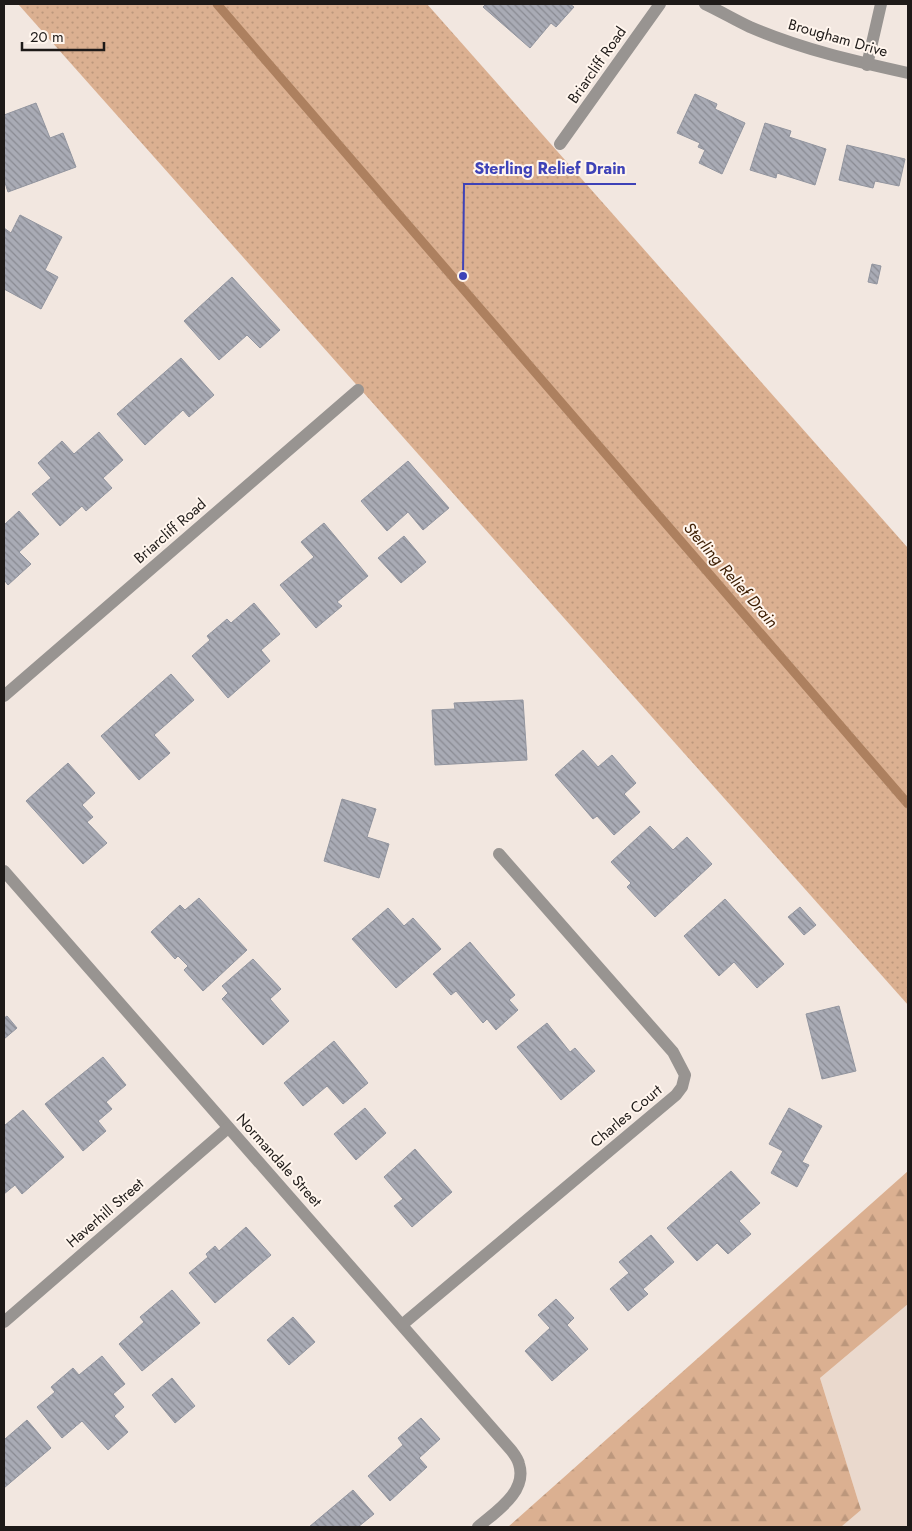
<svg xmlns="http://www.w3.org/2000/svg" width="912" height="1531" font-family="Jost,sans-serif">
<defs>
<pattern id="grass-dots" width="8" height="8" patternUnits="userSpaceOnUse" patternTransform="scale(1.25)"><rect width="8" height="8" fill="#dbb091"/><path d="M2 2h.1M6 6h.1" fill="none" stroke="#bc977c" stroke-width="1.8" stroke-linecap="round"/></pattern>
<pattern id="forest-firs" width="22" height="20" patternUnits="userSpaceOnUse" patternTransform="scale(1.25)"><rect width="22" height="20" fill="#dbb091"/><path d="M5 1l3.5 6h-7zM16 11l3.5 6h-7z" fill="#bc977c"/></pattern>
<pattern id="building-back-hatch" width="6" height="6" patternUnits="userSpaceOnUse" patternTransform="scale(1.25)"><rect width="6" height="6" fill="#a9abb5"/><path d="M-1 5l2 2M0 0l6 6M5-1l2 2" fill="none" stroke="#898a92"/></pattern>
</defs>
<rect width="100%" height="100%" fill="#f2e7e0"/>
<polygon fill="#ead9cd" points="908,1304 908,1527 841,1527 861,1510 820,1378"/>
<polygon fill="url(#grass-dots)" points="18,4 427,4 908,548 908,1005"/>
<polygon fill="url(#forest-firs)" points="908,1171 908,1304 820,1378 861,1510 841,1527 508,1527"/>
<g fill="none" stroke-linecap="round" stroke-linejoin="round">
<polyline stroke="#ad805f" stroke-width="9" points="217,4 908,804"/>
</g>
<g fill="url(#building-back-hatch)" stroke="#92959f">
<polygon points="486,4 570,4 574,7 556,27 551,23 530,48 483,7"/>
<polygon points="695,94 717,104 715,109 745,123 722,174 699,163 705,150 698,147 700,143 677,133"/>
<polygon points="36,103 50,138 63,133 76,167 8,192 4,180 4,115"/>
<polygon points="765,123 791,131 789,137 826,149 815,185 777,173 776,178 750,170"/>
<polygon points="847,145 905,159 899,186 875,181 873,188 839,180"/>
<polygon points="20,215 62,237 45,270 58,277 41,309 4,289 4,228 11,233"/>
<polygon points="872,264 881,266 877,284 868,282"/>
<polygon points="232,277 280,330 260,348 247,335 219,360 184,321"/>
<polygon points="181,358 214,395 189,417 183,410 145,445 117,414"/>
<polygon points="99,432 123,460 103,478 112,488 86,511 82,506 60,526 32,494 51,478 38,463 62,441 74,454"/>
<polygon points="408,461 449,508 423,530 408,512 387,531 361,501"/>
<polygon points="19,511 39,534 19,552 31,564 8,585 5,581 4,583 4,525"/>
<polygon points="324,523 368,576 337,602 342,606 316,628 280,585 314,557 301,542"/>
<polygon points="404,536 426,562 401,583 378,558"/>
<polygon points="254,603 280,634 261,650 270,661 228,698 192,656 210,640 207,636 227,619 231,623"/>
<polygon points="171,674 194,700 154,735 170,753 139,780 101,736"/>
<polygon points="523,700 527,760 435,765 432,710 455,709 454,703"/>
<polygon points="583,750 598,767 612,755 636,783 624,794 640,812 614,835 597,816 593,819 555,775"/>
<polygon points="68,763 95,793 82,805 93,817 87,822 107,843 83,864 26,801"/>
<polygon points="342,799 376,809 367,837 389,844 379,878 324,861"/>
<polygon points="650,826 673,850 687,837 712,864 655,917 627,887 631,883 611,862"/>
<polygon points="199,898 247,950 203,991 184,970 188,966 178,956 175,959 151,932 180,905 185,910"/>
<polygon points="725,899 784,964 757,988 734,962 719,976 684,936"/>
<polygon points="800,907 816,925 804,935 788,917"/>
<polygon points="388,908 404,926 413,918 441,949 396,988 352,939"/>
<polygon points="470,942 515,995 509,1000 518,1010 496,1030 487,1019 483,1023 456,991 451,995 433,974"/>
<polygon points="253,959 281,989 270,999 289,1021 263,1045 222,999 228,993 222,986"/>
<polygon points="839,1006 856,1071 822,1079 806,1014"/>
<polygon points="7,1016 17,1028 4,1039 4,1018"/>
<polygon points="547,1023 570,1052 575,1048 595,1071 561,1100 517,1047"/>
<polygon points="334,1041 368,1083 343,1104 327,1086 303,1106 284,1083"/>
<polygon points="103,1057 126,1085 106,1102 112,1109 98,1121 106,1131 83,1151 45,1104"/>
<polygon points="365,1108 386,1133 356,1160 334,1134"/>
<polygon points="789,1108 822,1126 802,1162 809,1165 797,1187 771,1173 783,1151 769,1144"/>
<polygon points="23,1110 64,1157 22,1194 15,1185 4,1194 4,1126"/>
<polygon points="415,1149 452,1192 412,1227 394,1206 403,1199 384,1177"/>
<polygon points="731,1171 760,1203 739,1221 751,1234 728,1254 717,1243 697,1261 667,1228"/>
<polygon points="246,1227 271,1255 215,1303 189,1273 208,1257 206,1254 215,1246 219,1251"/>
<polygon points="651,1235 674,1262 643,1289 648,1294 628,1311 610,1289 629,1273 619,1262"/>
<polygon points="172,1290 200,1323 142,1371 119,1344 144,1322 140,1317"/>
<polygon points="556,1299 574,1318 567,1325 588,1349 552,1381 525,1351 550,1328 538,1315"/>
<polygon points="293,1317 315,1342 289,1365 267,1340"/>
<polygon points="102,1356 125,1384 113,1394 124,1407 114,1416 128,1432 108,1450 82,1421 62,1438 37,1407 55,1392 51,1387 73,1368 79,1375"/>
<polygon points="172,1378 195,1406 175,1423 152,1395"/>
<polygon points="421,1418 440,1439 419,1458 427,1467 390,1501 368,1476 403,1445 398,1438"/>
<polygon points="27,1420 51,1448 4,1488 4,1437 5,1439"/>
<polygon points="353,1490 374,1514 358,1527 309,1527"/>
</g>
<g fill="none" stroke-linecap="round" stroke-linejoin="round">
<g stroke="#989491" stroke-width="12">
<path d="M705 4C720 11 735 20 750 27 801 49 854 61 908 73"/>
<polyline points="867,65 881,4"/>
<polyline points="560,144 660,4"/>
<polyline points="4,696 358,390"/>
<path d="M4 871 511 1450C514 1454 518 1459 519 1464 528 1492 495 1512 478 1527"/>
<polyline points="4,1322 228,1128"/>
<polyline points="403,1324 676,1095 682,1087 685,1075 673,1052 499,854"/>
</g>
</g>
<g text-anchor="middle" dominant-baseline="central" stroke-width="4" stroke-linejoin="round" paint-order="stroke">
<g font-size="15" fill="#1e1a18" stroke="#fff5ed">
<text transform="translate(838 38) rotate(16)">Brougham Drive</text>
<text transform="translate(597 65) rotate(-55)">Briarcliff Road</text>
<text transform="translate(170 531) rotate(-41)">Briarcliff Road</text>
<text transform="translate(626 1116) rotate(-40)">Charles Court</text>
<text transform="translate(279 1160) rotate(48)">Normandale Street</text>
<text transform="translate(105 1213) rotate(-41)">Haverhill Street</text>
</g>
<g font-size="16" font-style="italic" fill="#3f2005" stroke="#fff5ed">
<text transform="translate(731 575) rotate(49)">Sterling Relief Drain</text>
</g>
</g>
<path fill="none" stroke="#3e42b7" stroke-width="2" d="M463 276L464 184H636"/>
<circle fill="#3e42b7" stroke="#fff5ed" stroke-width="2" cx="463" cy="276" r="5"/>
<g font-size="16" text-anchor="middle" font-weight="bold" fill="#3e42b7" stroke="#fff5ed" stroke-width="4" stroke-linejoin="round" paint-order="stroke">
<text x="550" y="174">Sterling Relief Drain</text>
</g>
<rect width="912" height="1531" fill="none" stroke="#1e1a18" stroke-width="10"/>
<path d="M22 42v8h82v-8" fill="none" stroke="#1e1a18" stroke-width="2.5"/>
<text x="30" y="42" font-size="15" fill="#1e1a18" stroke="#fff5ed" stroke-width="4" paint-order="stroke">20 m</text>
</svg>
